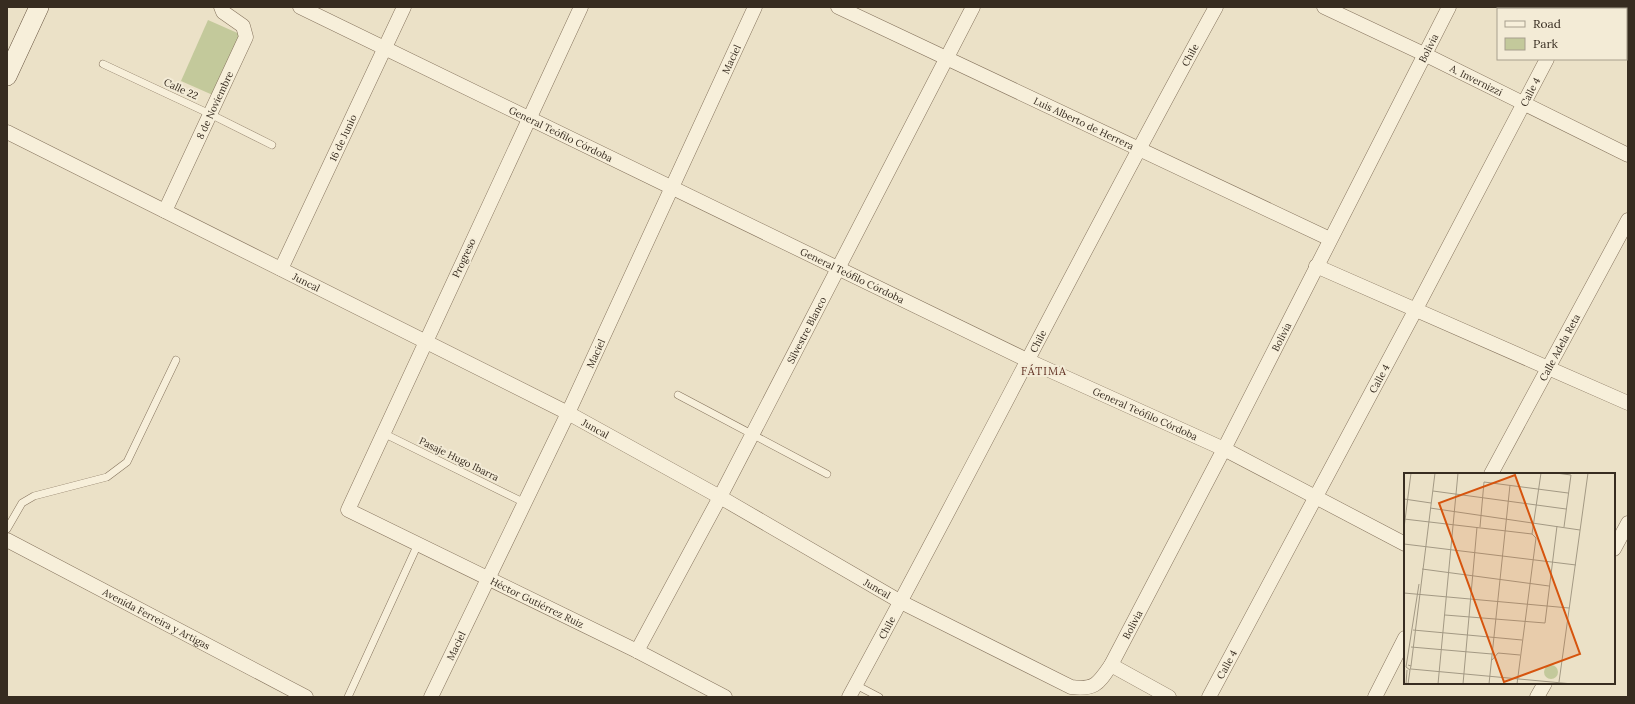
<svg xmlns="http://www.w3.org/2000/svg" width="1635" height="704" font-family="Lora,serif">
<rect width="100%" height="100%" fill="#ebe1c7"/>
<polygon fill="#c3c99b" points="208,20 242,35 215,96 181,81"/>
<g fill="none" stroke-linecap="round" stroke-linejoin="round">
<defs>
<g id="lane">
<polyline points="103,64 210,114 272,145"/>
<polyline points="678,395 827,474"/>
<polyline points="383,433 525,503"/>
<polyline points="7,529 22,503 34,496 107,477 127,462 176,360"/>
<polyline points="856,685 879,697"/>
<polyline points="348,697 418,544"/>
</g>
<g id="street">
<path id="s1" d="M300 7 1029 361 1224 449 1405 544"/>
<path id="s2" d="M581 7 348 510 637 651 725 697"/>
<path id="s3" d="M838 7 1330 239"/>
<path id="s4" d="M1324 7 1426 55 1628 155"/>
<polyline points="1574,9 1575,7"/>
<path id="s5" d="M7 132 568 413 720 497 901 602 1071 687C1095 690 1098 684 1111 665L1224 449 1449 7"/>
<path id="s6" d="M165 211 246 37 243 26 223 12 221 7"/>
<polyline points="1316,266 1628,403"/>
<path id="s7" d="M281 269 404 7"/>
<path id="s8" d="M1491 474 1628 220"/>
<path id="s9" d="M7 540 306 697"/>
<polyline points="1614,549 1628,523"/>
<path id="s10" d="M637 651 720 497 973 7"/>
<polyline points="1111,665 1169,697"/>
<path id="s11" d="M431 697 568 413 755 7"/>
<path id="s12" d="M849 697C974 468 1090 235 1216 7"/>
<path id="s13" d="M1209 697 1416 309 1547 59"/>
<polyline points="1375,697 1405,638"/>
<polyline points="1537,697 1545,683"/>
</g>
<polyline id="secondary" points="7,76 39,7"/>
</defs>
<use href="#lane" stroke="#86745e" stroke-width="8"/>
<use href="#street" stroke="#86745e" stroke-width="15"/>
<use href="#secondary" stroke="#685541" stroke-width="20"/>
<use href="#lane" stroke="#f7efda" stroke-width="7"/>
<use href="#street" stroke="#f7efda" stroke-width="14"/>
<use href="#secondary" stroke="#f7efda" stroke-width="19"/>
</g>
<g text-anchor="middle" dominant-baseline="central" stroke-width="4" stroke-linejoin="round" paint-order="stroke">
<g font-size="10" fill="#372c20" stroke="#f3ebd6">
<text stroke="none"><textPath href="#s5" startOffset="1944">Bolivia</textPath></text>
<text stroke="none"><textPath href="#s12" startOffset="727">Chile</textPath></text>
<text stroke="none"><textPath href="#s11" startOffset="705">Maciel</textPath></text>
<text stroke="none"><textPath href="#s4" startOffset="169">A. Invernizzi</textPath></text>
<text transform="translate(181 89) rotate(25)">Calle 22</text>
<text stroke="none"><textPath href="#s13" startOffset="685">Calle 4</textPath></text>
<text stroke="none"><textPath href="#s6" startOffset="117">8 de Noviembre</textPath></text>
<text stroke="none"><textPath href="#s3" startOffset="272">Luis Alberto de Herrera</textPath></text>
<text stroke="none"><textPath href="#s1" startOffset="290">General Teófilo Córdoba</textPath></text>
<text stroke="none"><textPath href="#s7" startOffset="145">16 de Junio</textPath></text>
<text transform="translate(464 258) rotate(-65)">Progreso</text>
<text stroke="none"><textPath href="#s1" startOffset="614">General Teófilo Córdoba</textPath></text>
<text stroke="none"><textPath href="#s5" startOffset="335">Juncal</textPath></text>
<text stroke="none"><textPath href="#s10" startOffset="363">Silvestre Blanco</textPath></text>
<text stroke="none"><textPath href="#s5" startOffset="1620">Bolivia</textPath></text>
<text stroke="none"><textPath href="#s12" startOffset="403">Chile</textPath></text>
<text stroke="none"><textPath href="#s8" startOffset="144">Calle Adela Reta</textPath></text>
<text stroke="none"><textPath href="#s11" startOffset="381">Maciel</textPath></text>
<text stroke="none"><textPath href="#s13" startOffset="361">Calle 4</textPath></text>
<text stroke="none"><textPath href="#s1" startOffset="938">General Teófilo Córdoba</textPath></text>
<text stroke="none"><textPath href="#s5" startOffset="659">Juncal</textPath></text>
<text transform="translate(459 459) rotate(26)">Pasaje Hugo Ibarra</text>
<text stroke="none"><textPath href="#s5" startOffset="983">Juncal</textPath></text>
<text stroke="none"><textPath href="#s2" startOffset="765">Héctor Gutiérrez Ruiz</textPath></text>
<text stroke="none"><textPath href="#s9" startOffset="169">Avenida Ferreira y Artigas</textPath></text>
<text stroke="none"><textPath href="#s5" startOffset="1296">Bolivia</textPath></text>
<text stroke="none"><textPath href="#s12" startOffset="79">Chile</textPath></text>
<text stroke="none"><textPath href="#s11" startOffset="57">Maciel</textPath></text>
<text stroke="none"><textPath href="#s13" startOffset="37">Calle 4</textPath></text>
</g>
<g font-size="11" letter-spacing="1" fill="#613123" stroke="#f3ebd6">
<text x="1044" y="371">FÁTIMA</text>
</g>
</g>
<g transform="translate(1404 473)">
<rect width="211" height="211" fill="#ebe1c7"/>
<path d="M140 199a7 7 0 1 1 14 0a7 7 0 1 1-14 0Z" fill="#c3c99b"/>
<path fill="none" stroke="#a39984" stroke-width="1" d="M152 0 167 2 160 54M29 18 162 36M0 26 27 30M26 35 176 57M0 46 128 61M76 54 80 9 164 20M0 55 7 0M128 61 137 0M0 71 172 92M18 96 145 113M0 120 165 135M41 142 141 150 153 53M9 157 118 167M7 174 88 181M88 187 94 180 116 182M4 192 7 193 6 197 2 194 15 111M7 193 31 0M7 196 169 211M155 209 184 0M2 211 3 197M4 211 6 197M34 211 54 0M59 211 73 54M85 211 106 12M113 211 132 65 128 61"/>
<path fill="#d6540e" fill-opacity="0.15" stroke="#d6540e" stroke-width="2" d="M111 2 176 181 100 209 35 30Z"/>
<rect width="211" height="211" fill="none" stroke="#372c20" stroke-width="2"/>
</g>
<rect width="1635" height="704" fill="none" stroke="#372c20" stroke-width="16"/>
<rect x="1497" y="8" width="130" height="52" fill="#f3ebd6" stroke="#a89f8d"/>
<rect x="1505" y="21" width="20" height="6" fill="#f7efda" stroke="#a89f8d"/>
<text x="1533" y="28" font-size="12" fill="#372c20">Road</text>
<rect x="1505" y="38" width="20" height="12" fill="#c3c99b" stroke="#a89f8d"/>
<text x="1533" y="48" font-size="12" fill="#372c20">Park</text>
</svg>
